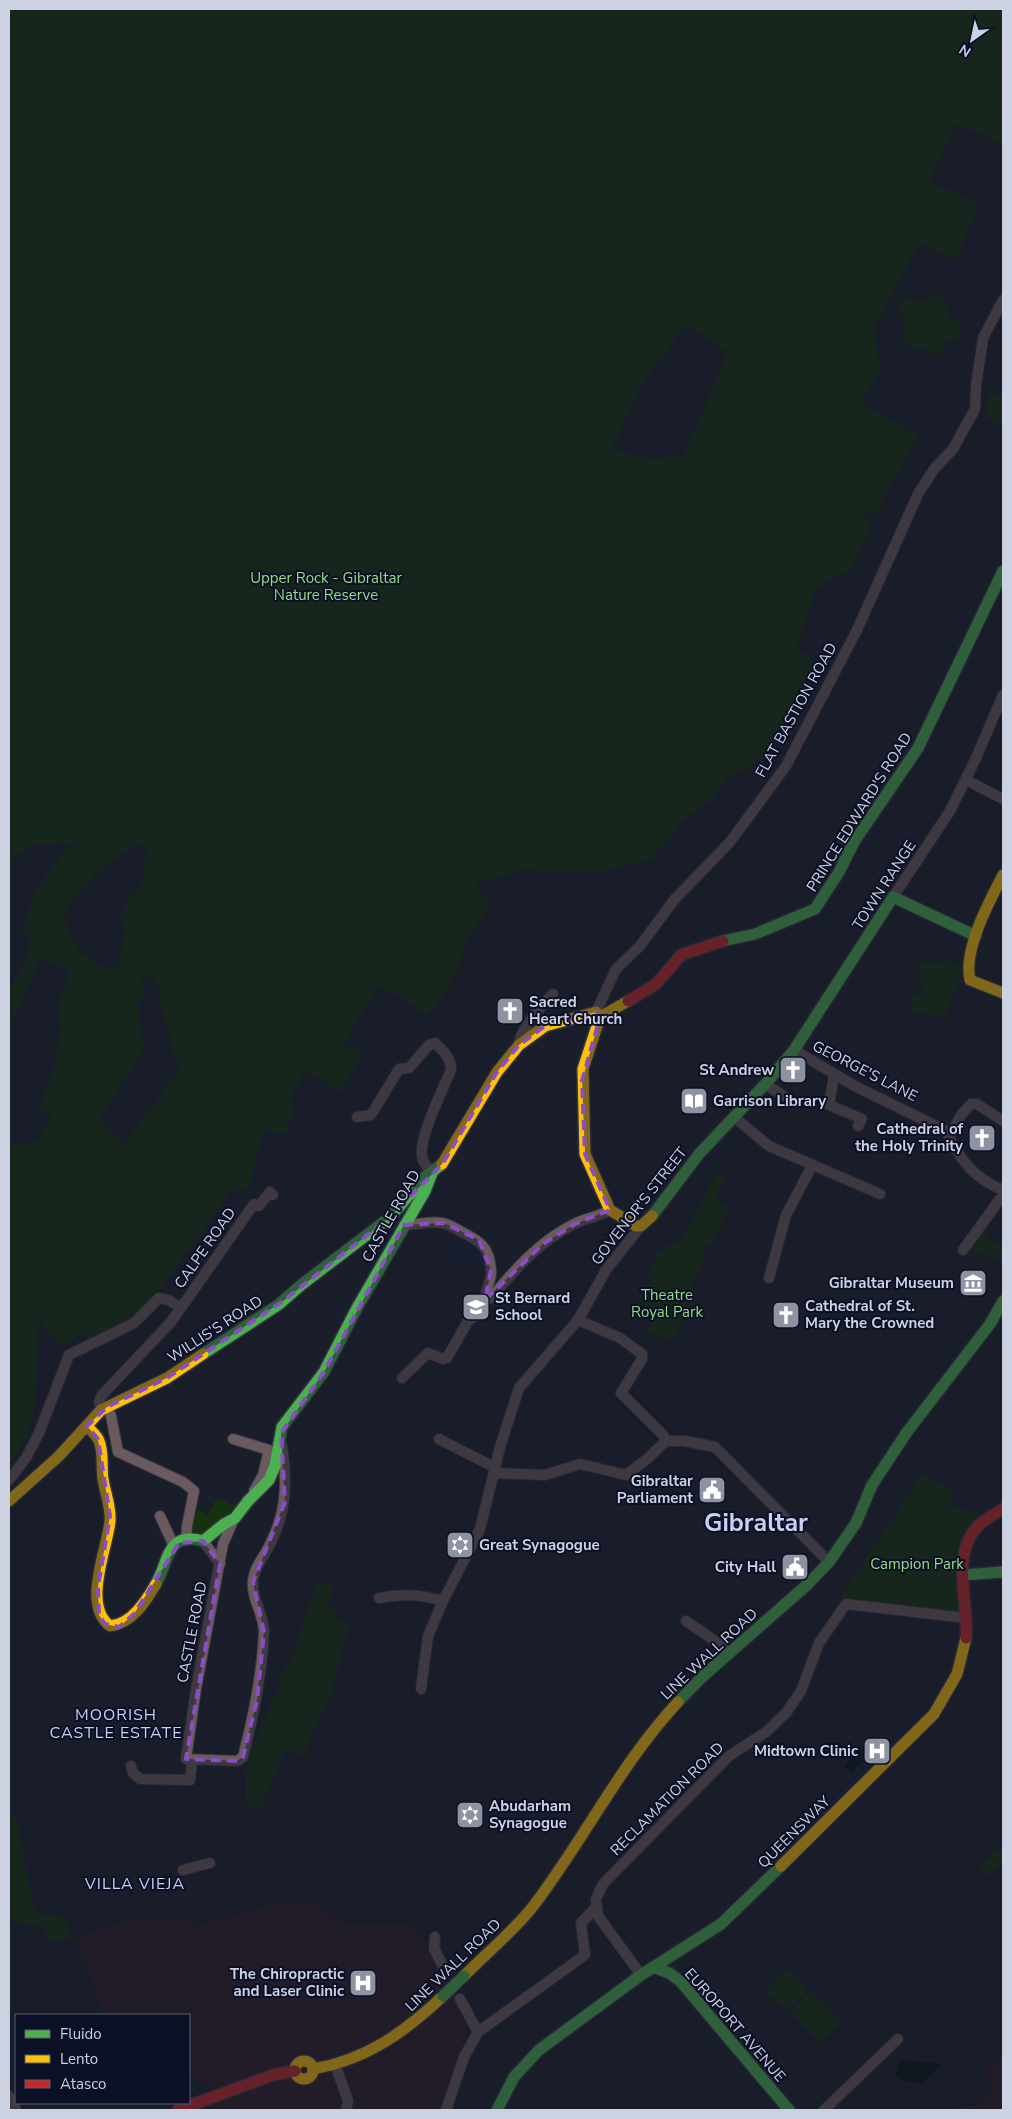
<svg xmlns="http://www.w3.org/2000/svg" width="1012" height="2119" font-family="'Nunito Sans',sans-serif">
<rect width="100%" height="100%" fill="#1a1d2a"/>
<g fill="#2a1c26">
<polygon points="306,1900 348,1925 410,1925 430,1949 467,2015 468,2035 443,2110 214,2110 208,2086 189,2073 189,2015 109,2015 104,2012 75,1938 130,1919 207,1923 270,1905"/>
<polygon points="1003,2053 1003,2110 952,2110 959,2107 975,2106 995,2086 984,2073"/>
</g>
<polygon fill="#171d38" points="455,1232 478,1244 486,1261 486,1268 483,1273 453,1257 448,1264 442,1260"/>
<g fill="#15320e" fill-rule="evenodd">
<path d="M9 9H1003V144L956 123 929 181 979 204 956 260 919 244 873 328 881 370 860 403 918 436 884 497 877 515 863 512 870 527 851 569 815 589 797 647 814 662 767 755 725 780 711 800 685 819 651 860 601 872 524 870 474 884 493 904 467 936 458 969 440 999 426 1015 407 1000 378 986 344 1044 363 1053 340 1093 306 1069 289 1101 295 1113 284 1134 264 1129 249 1188 230 1192 157 1294 131 1319 90 1341 84 1333 61 1347 39 1319 34 1413 29 1433 9 1466V1145L36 1142 52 1116 40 1107 53 1068 61 1030 57 1007 70 971 41 958 9 1027V982L11 986 16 980 32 943 24 931C28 893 49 869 74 843L31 844 9 862ZM687 324 728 352 684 455 649 459 612 449 641 384ZM138 843 147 849 142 883 120 913 125 933 118 967 99 966 78 950 68 931 64 912 94 875ZM147 975C158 980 160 987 160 999L179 1070 123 1146 110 1128 98 1120 144 1049 137 1004 143 997 142 978Z"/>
<polygon points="935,293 942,296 951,318 962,325 958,338 949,339 945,343 941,354 933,356 930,351 913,348 902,339 905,318 897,311 904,298 926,303"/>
<polygon points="987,394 1003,397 1003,426 986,419"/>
<polygon points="942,959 963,968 945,1017 909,1012 913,994 920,995 924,980 917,979 922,961 940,964"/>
<polygon points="717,1174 726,1180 715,1199 729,1208 712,1243 707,1242 702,1253 706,1257 686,1293 694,1298 674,1336 664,1340 647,1330 653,1319 642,1311 646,1304 638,1300 653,1278 646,1273 657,1259 655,1256 672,1242 678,1244 692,1222"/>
<polygon points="990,1226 984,1237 1003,1247 1003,1260 999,1259 998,1260 968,1248 978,1241 977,1237 984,1228"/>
<polygon points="923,1474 953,1492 950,1506 982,1514 965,1532 963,1614 848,1602 841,1597"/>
<polygon points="217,1498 236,1506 202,1535 191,1528 198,1509 207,1515"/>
<polygon points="319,1581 333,1585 326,1608 338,1611 336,1621 349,1624 330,1700 319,1717 304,1756 285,1750 261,1807 246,1806 246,1773 254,1743 280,1686 279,1678 294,1655 306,1614"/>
<polygon points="9,1814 15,1814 35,1914 64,1917 73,1939 48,1941 45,1927 11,1921 9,1906"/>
<polygon points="999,1849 1003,1854 1003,1861 988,1876 979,1867"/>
<polygon points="787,1968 808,1990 787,2010 765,1991"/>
<polygon points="811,1992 841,2022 820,2043 790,2013"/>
</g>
<g fill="#041013">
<polygon points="866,1745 873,1752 851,1773 844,1765"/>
<polygon points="900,2060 940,2063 939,2066 922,2083 905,2082 895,2076"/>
</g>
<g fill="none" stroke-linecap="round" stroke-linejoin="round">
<defs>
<g id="street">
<polyline points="966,780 1003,799"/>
<polyline points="893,897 950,811 976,758 1003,695"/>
<polyline points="596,1012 616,969 640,946 674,900 730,842 786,766 857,630 918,494 935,468 953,449 975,409 976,386 983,338 1003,300"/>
<path d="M519 1045C519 1029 542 1006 553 994"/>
<polyline points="794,1050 853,1085 950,1133"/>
<polyline points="834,1075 829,1105 862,1119 858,1126"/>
<polyline points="765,1084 787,1098"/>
<path d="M357 1117 371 1115 399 1069 409 1068 429 1045 435 1043C443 1051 451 1057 451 1070 443 1089 419 1137 422 1156 423 1163 428 1168 432 1173"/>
<polyline points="734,1117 769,1146 880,1194"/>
<path d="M1003 1121 977 1104H971L961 1115 949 1137C962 1163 976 1179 1003 1190"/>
<path d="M404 1225C416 1225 430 1221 442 1223 448 1224 455 1228 460 1231 480 1241 489 1246 491 1270 492 1281 485 1289 485 1300"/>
<polyline points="963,1250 1000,1199 1003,1198"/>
<polyline points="769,1278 786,1215 812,1166"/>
<polyline points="578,1320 620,1338 642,1354 642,1359 621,1393 663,1435 666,1441"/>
<path d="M402 1378 428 1353 443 1359 447 1358 468 1321 478 1313 485 1300 491 1298C515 1269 540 1241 574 1224 586 1218 598 1217 610 1210"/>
<polyline points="107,1407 111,1416 118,1452 183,1482 194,1491 187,1526 186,1541"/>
<polyline points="101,1410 99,1402 102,1395 171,1322 254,1204 259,1206 270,1192 273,1195"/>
<polyline points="233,1439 269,1450 263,1475 254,1491"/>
<polyline points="439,1439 494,1467"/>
<polyline points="666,1441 685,1441 715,1447 829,1562"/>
<polyline points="494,1473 545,1475 580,1464 626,1475 647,1459 666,1441"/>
<polyline points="9,1480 26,1458 39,1433 69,1355 134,1323 159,1298 168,1300 180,1307"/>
<polyline points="160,1516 174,1546"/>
<path d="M234 1519 223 1544 196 1689 186 1759 237 1761 243 1757C254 1715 262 1675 264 1632 264 1614 251 1599 253 1580 255 1565 265 1556 271 1542 287 1511 287 1480 282 1445"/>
<polyline points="203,1541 220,1564"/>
<path d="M379 1598C402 1594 420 1594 443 1601"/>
<polyline points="686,1621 731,1652"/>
<polyline points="421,1689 428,1636 443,1601 480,1529 500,1447 519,1388 578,1320 606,1270 641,1226"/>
<polyline points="131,1766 133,1773 140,1779 190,1780 192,1760"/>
<polyline points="183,1870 210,1863"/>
<polyline points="435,1937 434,1948 446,1973"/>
<polyline points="641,1975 598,1916 596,1899 603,1884 729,1756 766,1732 786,1713 801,1691 819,1643 846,1604 966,1618"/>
<polyline points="460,1999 478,2032"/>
<polyline points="335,2064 348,2101 346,2110"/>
<polyline points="9,2096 16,2110"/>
<polyline points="446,2110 464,2057 478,2032 585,1955 581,1923 596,1907"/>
<polyline points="824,2110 898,2039"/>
</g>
<g id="fast">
<polyline points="723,941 755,934 815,909 839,872 854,842 918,748 1003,571"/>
<polyline points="652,1216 699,1154 769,1080 794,1050 893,897 976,936"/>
<polyline points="203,1354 278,1305 301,1285 389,1218 426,1176 442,1164"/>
<polyline points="963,1575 1003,1572"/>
<path d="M156 1584C169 1562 166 1531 203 1541L224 1524 235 1518 248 1501 269 1480 275 1466 282 1427 324 1372 357 1308 425 1191 432 1173"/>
<polyline points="678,1702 701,1678 808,1584 829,1562 856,1523 872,1485 907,1432 990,1324 1003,1301"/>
<polyline points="653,1967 669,1973 680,1981 789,2110"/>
<polyline points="497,2110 514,2077 539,2050 641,1975 721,1924 781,1866"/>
</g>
<g id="slow">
<path d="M1003 875C989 902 963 950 970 980L1003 993"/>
<polyline points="628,1001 600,1017 583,1069 585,1154 610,1210 636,1226 641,1226 652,1216"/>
<polyline points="442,1164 497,1072 519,1045 545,1026 596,1012 600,1017"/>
<path d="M87 1426C91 1431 97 1435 99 1441 104 1453 101 1467 103 1479 105 1493 111 1506 110 1521 107 1550 82 1605 110 1626 132 1624 146 1601 156 1584"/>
<polyline points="9,1501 59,1456 101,1410 167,1378 203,1354"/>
<polyline points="781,1866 934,1714 957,1674 966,1638"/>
<path d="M464 1976C485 1955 512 1932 531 1909 583 1842 620 1764 678 1702"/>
<circle cx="304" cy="2070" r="9"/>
<path d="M313 2069C366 2060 405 2032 443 1996"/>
</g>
<g id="jam">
<polyline points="628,1001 656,984 681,955 723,941"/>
<path d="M966 1638C969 1603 950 1555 978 1526 985 1519 994 1514 1003 1509"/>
<polyline points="178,2110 273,2075 295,2071"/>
</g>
</defs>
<use href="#street" stroke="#353742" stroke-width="12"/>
<use href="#fast" stroke="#353742" stroke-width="14"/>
<use href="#slow" stroke="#353742" stroke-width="14"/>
<use href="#jam" stroke="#353742" stroke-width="14"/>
<use href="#street" stroke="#6b5a5d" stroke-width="10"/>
<use href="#fast" stroke="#4caf50" stroke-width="11"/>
<use href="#slow" stroke="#ffc107" stroke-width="11"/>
<use href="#jam" stroke="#c62828" stroke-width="11"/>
<defs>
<polyline id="fast-bridge" points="443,1996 464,1976"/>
</defs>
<use href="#fast-bridge" stroke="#353742" stroke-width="14" stroke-linecap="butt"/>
<use href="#fast-bridge" stroke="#4caf50" stroke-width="11"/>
</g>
<path d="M0 0H1012V2119H0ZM596 1012 600 1017 582 1081 585 1154 610 1210 575 1224 543 1244 485 1300 491 1270 479 1240 444 1223 404 1225 324 1372 281 1433 285 1502 253 1582 264 1632 257 1700 243 1757 237 1761 186 1759 220 1564 203 1541 179 1543 134 1614 119 1627 105 1624 99 1615 98 1587 110 1516 98 1439 87 1426 107 1407 167 1378 283 1301 389 1218 443 1163 497 1072 519 1045 545 1026Z" fill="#1a1d2a" fill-opacity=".55" fill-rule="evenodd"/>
<path fill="none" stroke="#8b4dc6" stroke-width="4" stroke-dasharray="10 6" stroke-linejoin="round" d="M596 1012 600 1017 582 1081 585 1154 610 1210 575 1224 543 1244 485 1300 491 1270 479 1240 444 1223 404 1225 324 1372 281 1433 285 1502 253 1582 264 1632 257 1700 243 1757 237 1761 186 1759 220 1564 203 1541 179 1543 134 1614 119 1627 105 1624 99 1615 98 1587 110 1516 98 1439 87 1426 107 1407 167 1378 283 1301 389 1218 443 1163 497 1072 519 1045 545 1026Z"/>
<defs>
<symbol id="church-square" viewBox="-11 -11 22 22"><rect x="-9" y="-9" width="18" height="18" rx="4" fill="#8e93a2" stroke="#0b1026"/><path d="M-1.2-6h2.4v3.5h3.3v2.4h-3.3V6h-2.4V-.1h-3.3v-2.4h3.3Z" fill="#fff"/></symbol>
<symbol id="library-square" viewBox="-11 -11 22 22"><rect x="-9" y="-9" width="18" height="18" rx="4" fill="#8e93a2" stroke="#0b1026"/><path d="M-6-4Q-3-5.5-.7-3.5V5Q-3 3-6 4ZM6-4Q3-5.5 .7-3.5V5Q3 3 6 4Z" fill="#fff"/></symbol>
<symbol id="museum-square" viewBox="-11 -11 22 22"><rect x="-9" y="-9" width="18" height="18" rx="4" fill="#8e93a2" stroke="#0b1026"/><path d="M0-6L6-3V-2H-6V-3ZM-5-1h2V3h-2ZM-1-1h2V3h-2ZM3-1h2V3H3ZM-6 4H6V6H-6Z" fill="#fff"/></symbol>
<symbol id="university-square" viewBox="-11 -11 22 22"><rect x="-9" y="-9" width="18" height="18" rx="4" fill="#8e93a2" stroke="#0b1026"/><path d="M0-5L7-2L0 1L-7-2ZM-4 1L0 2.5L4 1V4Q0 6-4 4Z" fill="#fff"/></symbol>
<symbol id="civic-square" viewBox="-11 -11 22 22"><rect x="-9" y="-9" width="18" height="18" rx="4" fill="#8e93a2" stroke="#0b1026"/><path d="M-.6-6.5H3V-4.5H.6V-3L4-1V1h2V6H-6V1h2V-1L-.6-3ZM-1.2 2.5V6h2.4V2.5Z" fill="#fff"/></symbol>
<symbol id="synagogue-square" viewBox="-11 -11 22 22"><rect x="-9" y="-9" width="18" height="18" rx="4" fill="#8e93a2" stroke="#0b1026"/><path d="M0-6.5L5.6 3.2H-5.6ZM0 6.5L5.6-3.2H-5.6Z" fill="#fff"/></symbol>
<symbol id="hospital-square" viewBox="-11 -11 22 22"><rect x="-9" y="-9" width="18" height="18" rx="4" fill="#8e93a2" stroke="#0b1026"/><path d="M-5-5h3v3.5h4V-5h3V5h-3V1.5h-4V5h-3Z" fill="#fff"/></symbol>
</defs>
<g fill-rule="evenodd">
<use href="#church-square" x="494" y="995" width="32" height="32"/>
<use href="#church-square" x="777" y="1054" width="32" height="32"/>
<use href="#library-square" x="678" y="1085" width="32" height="32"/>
<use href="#church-square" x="966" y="1122" width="32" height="32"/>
<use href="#museum-square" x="957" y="1267" width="32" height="32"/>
<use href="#university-square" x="460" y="1291" width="32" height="32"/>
<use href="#church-square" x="770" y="1299" width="32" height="32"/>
<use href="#civic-square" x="696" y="1474" width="32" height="32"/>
<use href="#synagogue-square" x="444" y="1529" width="32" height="32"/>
<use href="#civic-square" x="779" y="1551" width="32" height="32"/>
<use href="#hospital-square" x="861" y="1735" width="32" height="32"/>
<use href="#synagogue-square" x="454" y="1799" width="32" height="32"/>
<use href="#hospital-square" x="347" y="1967" width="32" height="32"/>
</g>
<g text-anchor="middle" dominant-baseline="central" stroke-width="4" stroke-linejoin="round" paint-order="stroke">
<g font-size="15" fill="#94dd82" stroke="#0b1026">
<text x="326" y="578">Upper Rock - Gibraltar<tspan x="326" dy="17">Nature Reserve</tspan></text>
<text x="667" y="1295">Theatre<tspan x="667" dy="17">Royal Park</tspan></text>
<text x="917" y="1564">Campion Park</text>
</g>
<g font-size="15" fill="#cdd2e2" stroke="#0b1026">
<text transform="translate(796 710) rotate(-61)">FLAT BASTION ROAD</text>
<text transform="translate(859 812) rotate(-58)">PRINCE EDWARD'S ROAD</text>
<text transform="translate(884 885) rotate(-57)">TOWN RANGE</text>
<text transform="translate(865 1071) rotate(27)">GEORGE'S LANE</text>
<text transform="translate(639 1206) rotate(-52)">GOVENOR'S STREET</text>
<text transform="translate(391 1216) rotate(-61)">CASTLE ROAD</text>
<text transform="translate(205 1248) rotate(-55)">CALPE ROAD</text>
<text transform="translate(215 1329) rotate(-33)">WILLIS’S ROAD</text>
<text transform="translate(192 1632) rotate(-79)">CASTLE ROAD</text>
<text transform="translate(709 1654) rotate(-43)">LINE WALL ROAD</text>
<text transform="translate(667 1799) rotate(-45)">RECLAMATION ROAD</text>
<text transform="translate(794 1832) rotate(-45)">QUEENSWAY</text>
<text transform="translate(453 1965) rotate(-44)">LINE WALL ROAD</text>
<text transform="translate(735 2025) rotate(49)">EUROPORT AVENUE</text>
</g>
<g font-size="15" font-weight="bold" fill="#cdd2e2" stroke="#0b1026" text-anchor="end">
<text x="529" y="1002" text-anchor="start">Sacred<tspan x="529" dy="17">Heart Church</tspan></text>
<text x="774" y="1070">St Andrew</text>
<text x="713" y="1101" text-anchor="start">Garrison Library</text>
<text x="963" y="1129">Cathedral of<tspan x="963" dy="17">the Holy Trinity</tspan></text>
<text x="954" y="1283">Gibraltar Museum</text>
<text x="495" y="1298" text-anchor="start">St Bernard<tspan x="495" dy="17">School</tspan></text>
<text x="805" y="1306" text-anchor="start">Cathedral of St.<tspan x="805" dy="17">Mary the Crowned</tspan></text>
<text x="693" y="1481">Gibraltar<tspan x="693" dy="17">Parliament</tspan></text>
<text x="479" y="1545" text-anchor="start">Great Synagogue</text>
<text x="776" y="1567">City Hall</text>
<text x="858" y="1751">Midtown Clinic</text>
<text x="489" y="1806" text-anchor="start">Abudarham<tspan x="489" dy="17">Synagogue</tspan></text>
<text x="344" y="1974">The Chiropractic<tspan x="344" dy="17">and Laser Clinic</tspan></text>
</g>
<g font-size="16" letter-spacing="1" fill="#c8d1f1" stroke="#0b1026">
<text x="116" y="1715">MOORISH<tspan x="116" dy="18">CASTLE ESTATE</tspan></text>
<text x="135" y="1884">VILLA VIEJA</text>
</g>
<g font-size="25" font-weight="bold" fill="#c8d1f1" stroke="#0b1026">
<text x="756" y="1523">Gibraltar</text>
</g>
</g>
<rect width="1012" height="2119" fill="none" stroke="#cdd2e2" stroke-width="20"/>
<rect x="15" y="2014" width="175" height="90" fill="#0b1026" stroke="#595e71"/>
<rect x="25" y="2030" width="25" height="8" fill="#4caf50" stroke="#595e71"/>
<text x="60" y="2039" font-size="15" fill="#cdd2e2">Fluido</text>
<rect x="25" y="2055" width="25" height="8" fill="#ffc107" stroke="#595e71"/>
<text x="60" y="2064" font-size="15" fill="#cdd2e2">Lento</text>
<rect x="25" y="2080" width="25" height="8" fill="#c62828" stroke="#595e71"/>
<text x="60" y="2089" font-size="15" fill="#cdd2e2">Atasco</text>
<g transform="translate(972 40) rotate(213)" stroke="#0b1026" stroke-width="4" paint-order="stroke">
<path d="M0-4L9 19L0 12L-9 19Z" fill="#cdd2e2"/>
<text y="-8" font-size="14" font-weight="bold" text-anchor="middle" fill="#cdd2e2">N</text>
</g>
</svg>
